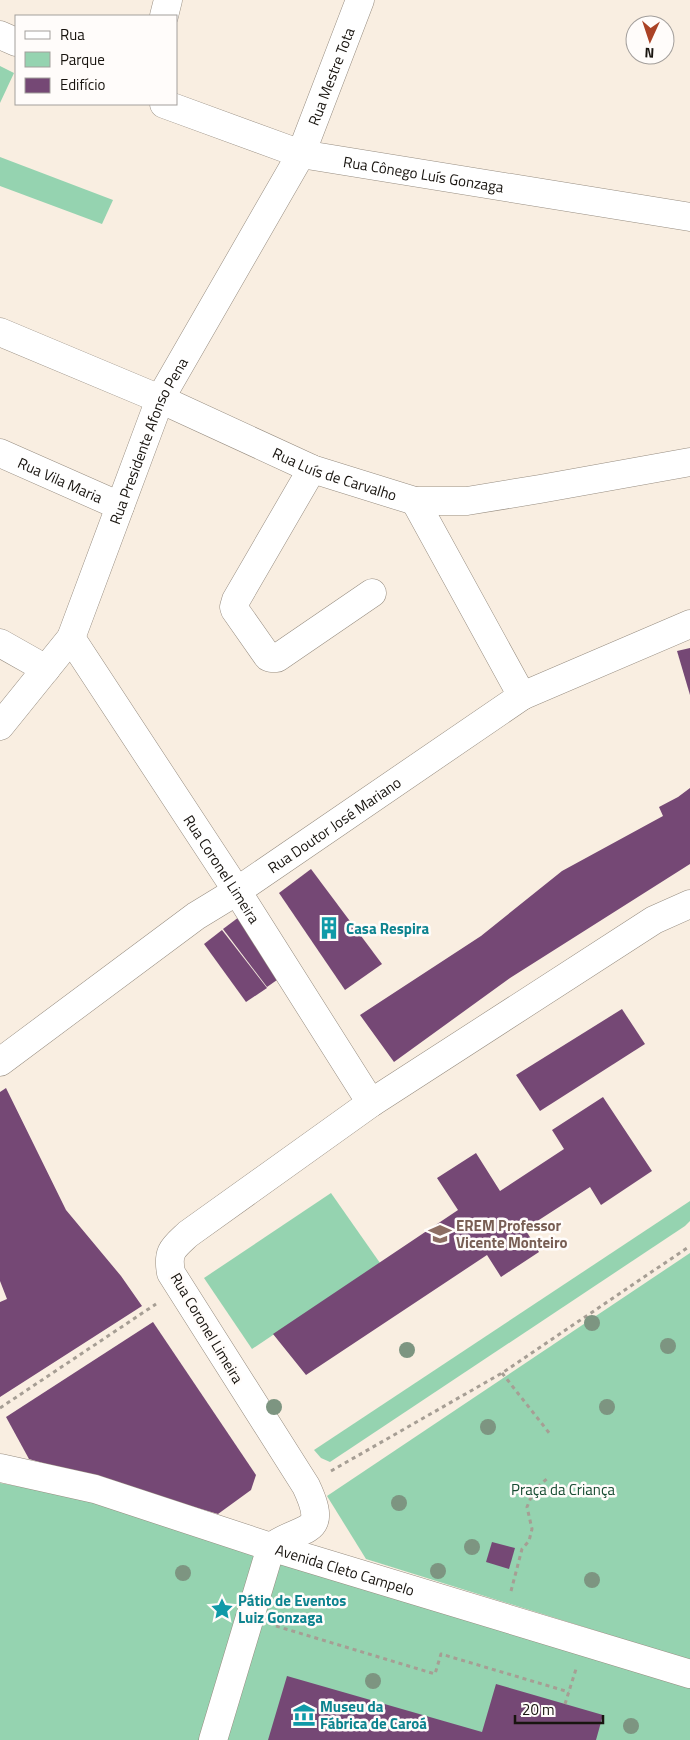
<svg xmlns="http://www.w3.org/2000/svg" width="690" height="1740" font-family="'Titillium Web',sans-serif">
<rect width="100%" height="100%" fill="#f9eee1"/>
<g fill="#95d3b0">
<polygon points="0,66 14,73 0,103"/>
<polygon points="0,157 113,200 102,224 0,186"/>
<polygon points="331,1193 380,1263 252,1349 204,1278"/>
<polygon points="690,1201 690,1221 685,1226 330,1462 321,1458 314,1450"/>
<polygon points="690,1253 690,1660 366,1559 327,1496"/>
<polygon points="0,1483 89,1499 690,1684 690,1740 0,1740"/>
</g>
<g fill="#754875">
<polygon points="690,648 690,695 677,651"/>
<polygon points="690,788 690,864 510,978 394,1062 360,1015 481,936 562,871 663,816 659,807 678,797"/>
<polygon points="311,869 382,964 345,990 279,893"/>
<polygon points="247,911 287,973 267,987 223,929"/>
<polygon points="222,930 267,988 246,1002 204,944"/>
<polygon points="622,1009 645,1044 540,1111 516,1075"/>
<polygon points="6,1088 66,1210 121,1276 142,1306 0,1397 0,1302 7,1299 0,1281 0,1092"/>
<polygon points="603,1097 652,1171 601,1205 590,1187 525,1229 539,1252 501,1277 487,1255 306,1375 273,1334 458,1210 437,1178 476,1153 500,1191 564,1149 552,1130"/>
<polygon points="153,1322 256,1475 251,1490 218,1514 29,1459 6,1417"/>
<polygon points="492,1542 515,1548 509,1569 486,1562"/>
<polygon points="287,1676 482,1732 496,1684 603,1715 596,1740 268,1740"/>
</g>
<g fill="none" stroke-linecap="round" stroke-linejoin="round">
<defs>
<g id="minor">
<polyline points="164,16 168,0"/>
<polyline points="0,35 16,42"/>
<path id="s1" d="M164 104 301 154 690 217"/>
<path id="s2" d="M0 332 160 399 312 469 415 501H467L540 489 690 462"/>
<path id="s3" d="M0 453 120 506"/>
<polyline points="312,469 236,600 234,607 235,610 268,657 271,658 277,658 372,593"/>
<polyline points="415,501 522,696"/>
<path id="s4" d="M71 638 237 891 371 1103"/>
<polyline points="0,643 46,669"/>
<path id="s5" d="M0 726 71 638 160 399 301 154 360 0"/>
<path d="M213 1740 271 1547C303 1524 330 1537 306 1486L171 1273C167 1251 173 1248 188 1234L371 1103 654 920 690 904"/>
</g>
<g id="major">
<path id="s6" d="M0 1062 196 916 237 891 522 696 690 624"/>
<path id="s7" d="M0 1468 95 1489 271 1547 690 1674"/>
</g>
</defs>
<use href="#minor" stroke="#978d81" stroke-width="29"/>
<use href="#major" stroke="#978d81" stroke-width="29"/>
<g stroke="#a69e94" stroke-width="3" stroke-dasharray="4 4" stroke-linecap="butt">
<polyline points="502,1373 550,1434"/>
<polyline points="0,1408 156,1304"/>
<polyline points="331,1471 502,1373 690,1246"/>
<polyline points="511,1591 522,1549 529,1541 532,1529 527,1507 534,1490 549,1477"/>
<polyline points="276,1626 435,1674 441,1654 569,1692"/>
<polyline points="565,1704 576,1669"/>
</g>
<use href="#minor" stroke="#fff" stroke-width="28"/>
<use href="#major" stroke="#fff" stroke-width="28"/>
</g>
<g fill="#7d9581">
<circle cx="592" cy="1323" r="8"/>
<circle cx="668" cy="1346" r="8"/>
<circle cx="407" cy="1350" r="8"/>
<circle cx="274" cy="1407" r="8"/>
<circle cx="607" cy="1407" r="8"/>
<circle cx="488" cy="1427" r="8"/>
<circle cx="399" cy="1503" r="8"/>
<circle cx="472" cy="1547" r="8"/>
<circle cx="438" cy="1571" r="8"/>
<circle cx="183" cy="1573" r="8"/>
<circle cx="592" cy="1580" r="8"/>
<circle cx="373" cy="1681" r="8"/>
<circle cx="631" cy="1726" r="8"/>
</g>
<defs>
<symbol id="building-bare" viewBox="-9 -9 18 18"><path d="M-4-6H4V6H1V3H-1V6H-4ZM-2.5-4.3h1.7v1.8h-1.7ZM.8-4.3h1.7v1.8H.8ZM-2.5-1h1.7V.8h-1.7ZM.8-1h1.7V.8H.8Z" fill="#0f9aa8" stroke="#fffcfa" stroke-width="2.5" paint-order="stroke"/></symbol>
<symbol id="school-bare" viewBox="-9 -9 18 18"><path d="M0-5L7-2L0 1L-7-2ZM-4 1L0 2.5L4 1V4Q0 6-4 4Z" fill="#8d6e63" stroke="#fffcfa" stroke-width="2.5" paint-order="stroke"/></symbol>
<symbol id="sight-bare" viewBox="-9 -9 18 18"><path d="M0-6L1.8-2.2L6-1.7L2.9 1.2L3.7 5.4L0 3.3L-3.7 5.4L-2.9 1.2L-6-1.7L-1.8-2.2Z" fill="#0f9aa8" stroke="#fffcfa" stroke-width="2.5" paint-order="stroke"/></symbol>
<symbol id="museum-bare" viewBox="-9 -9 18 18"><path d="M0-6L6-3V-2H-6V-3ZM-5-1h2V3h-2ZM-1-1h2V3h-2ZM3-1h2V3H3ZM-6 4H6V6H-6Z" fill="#0f9aa8" stroke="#fffcfa" stroke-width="2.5" paint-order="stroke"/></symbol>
</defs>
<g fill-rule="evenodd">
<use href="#building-bare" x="313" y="912" width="32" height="32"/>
<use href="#school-bare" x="424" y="1218" width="32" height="32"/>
<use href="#sight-bare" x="206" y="1593" width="32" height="32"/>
<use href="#museum-bare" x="288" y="1699" width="32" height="32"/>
</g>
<g text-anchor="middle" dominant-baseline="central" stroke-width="5" stroke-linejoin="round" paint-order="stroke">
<g font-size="15" fill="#18140f" stroke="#fffcfa">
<text stroke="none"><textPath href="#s5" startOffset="734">Rua Mestre Tota</textPath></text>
<text stroke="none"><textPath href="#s1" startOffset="270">Rua Cônego Luís Gonzaga</textPath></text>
<text stroke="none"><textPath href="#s5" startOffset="325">Rua Presidente Afonso Pena</textPath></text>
<text stroke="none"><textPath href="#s2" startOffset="364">Rua Luís de Carvalho</textPath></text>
<text stroke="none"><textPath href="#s3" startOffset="66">Rua Vila Maria</textPath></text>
<text stroke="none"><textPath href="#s6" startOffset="410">Rua Doutor José Mariano</textPath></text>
<text stroke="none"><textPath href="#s4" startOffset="276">Rua Coronel Limeira</textPath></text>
<text transform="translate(207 1328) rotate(59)">Rua Coronel Limeira</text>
<text stroke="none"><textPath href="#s7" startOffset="360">Avenida Cleto Campelo</textPath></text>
</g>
<g font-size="15" font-weight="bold" fill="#0d838f" stroke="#fffcfa" text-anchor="start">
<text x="346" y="928">Casa Respira</text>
<text x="238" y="1600">Pátio de Eventos<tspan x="238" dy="17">Luiz Gonzaga</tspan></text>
<text x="320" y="1706">Museu da<tspan x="320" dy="17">Fábrica de Caroá</tspan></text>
</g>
<g font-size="15" font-weight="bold" fill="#785e54" stroke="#fffcfa" text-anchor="start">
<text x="456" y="1225">EREM Professor<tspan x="456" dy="17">Vicente Monteiro</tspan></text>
</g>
<g font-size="15" fill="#184d33" stroke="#fffcfa">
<text x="563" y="1489">Praça da Criança</text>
</g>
</g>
<rect x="15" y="15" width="162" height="90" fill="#fffcfa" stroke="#a39f9c"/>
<rect x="25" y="31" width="25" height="8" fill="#ffffff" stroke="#a39f9c"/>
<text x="60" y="40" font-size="15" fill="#18140f">Rua</text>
<rect x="25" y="52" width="25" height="15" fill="#95d3b0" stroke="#a39f9c"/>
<text x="60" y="65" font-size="15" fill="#18140f">Parque</text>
<rect x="25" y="78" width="25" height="15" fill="#754875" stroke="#a39f9c"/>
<text x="60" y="90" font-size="15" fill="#18140f">Edifício</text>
<g transform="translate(650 40) rotate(183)"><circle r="24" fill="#fffcfa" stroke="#a39f9c"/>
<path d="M0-4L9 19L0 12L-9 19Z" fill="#aa4225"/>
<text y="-8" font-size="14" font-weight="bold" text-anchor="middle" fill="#18140f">N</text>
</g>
<path d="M515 1715v8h88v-8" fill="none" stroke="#18140f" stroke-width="2.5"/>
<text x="522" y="1715" font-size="15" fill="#18140f" stroke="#fffcfa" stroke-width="4" paint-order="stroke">20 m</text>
</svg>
